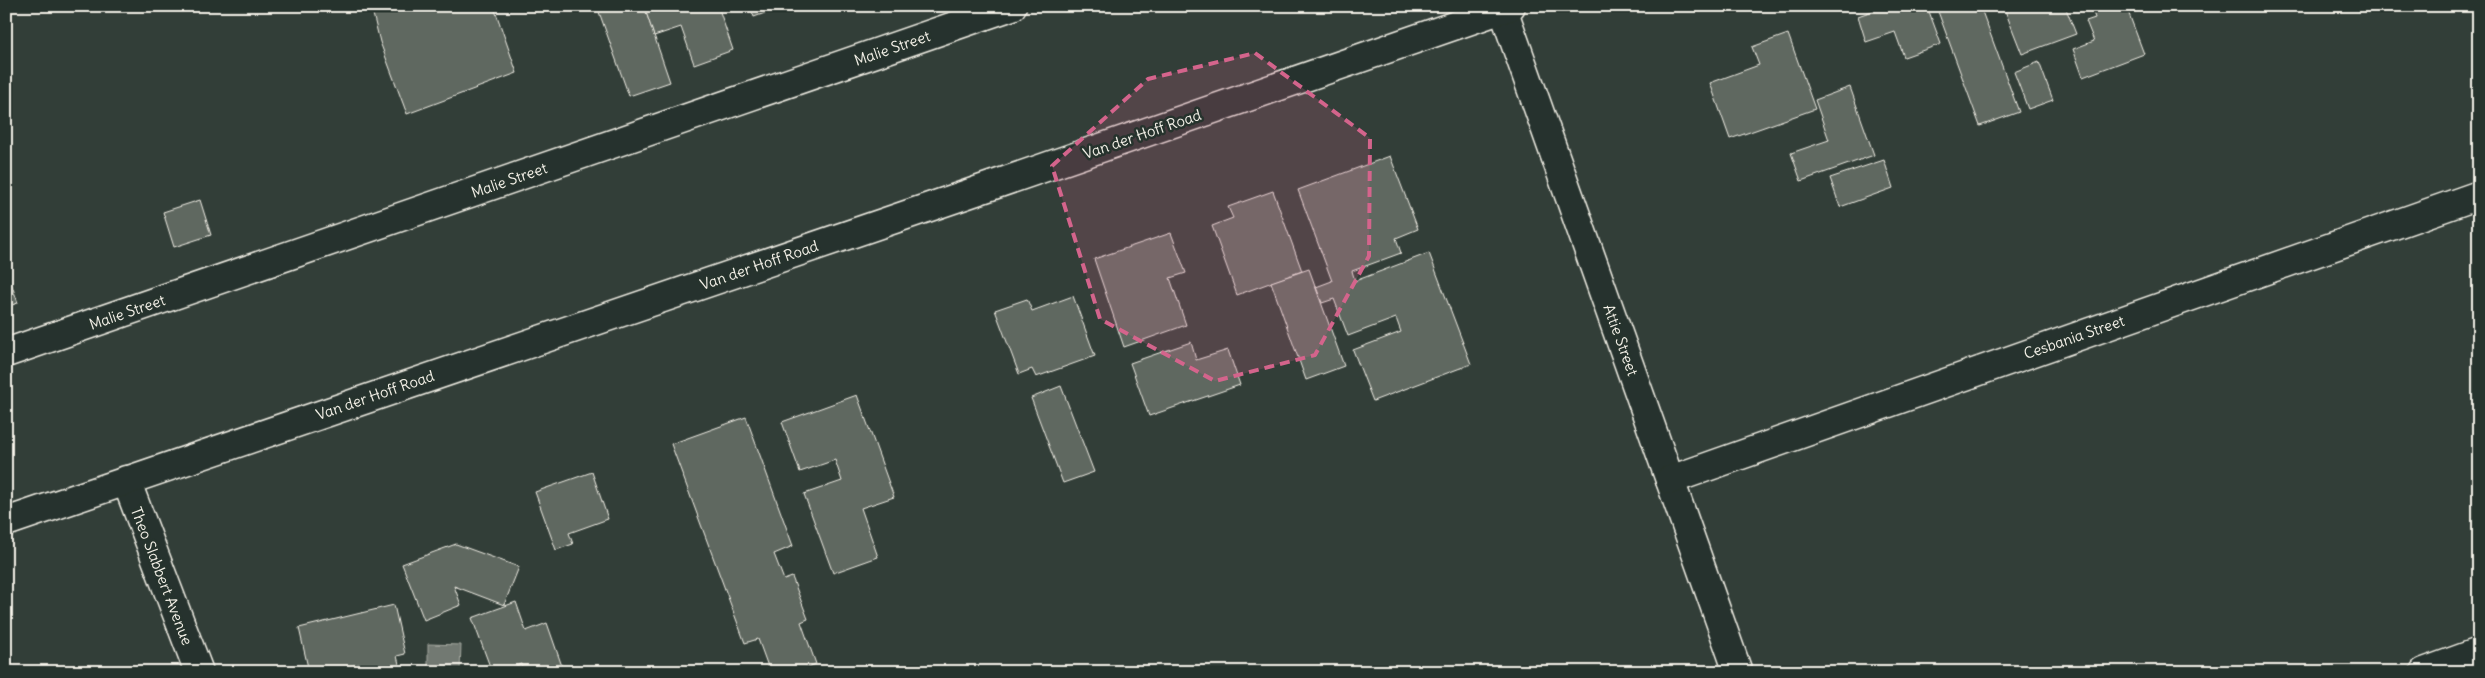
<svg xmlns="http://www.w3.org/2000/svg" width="2485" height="678" font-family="Delius,sans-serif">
<rect width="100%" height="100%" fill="#323e38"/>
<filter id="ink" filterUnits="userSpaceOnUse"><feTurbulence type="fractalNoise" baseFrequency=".02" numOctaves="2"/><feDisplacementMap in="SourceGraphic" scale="10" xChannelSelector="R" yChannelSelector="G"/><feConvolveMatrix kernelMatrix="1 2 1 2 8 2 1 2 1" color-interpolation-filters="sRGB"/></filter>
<g filter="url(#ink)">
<polygon fill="#727972" stroke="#a6a9a1" points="428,644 461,645 460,672 428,672"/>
<g fill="#5f6861" stroke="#f4f1e8">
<polygon points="371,6 511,6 495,10 517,73 407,114 380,42"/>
<polygon points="614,6 644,6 670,82 629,96 599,12"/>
<polygon points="644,6 718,6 733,50 694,64 681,27 654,36"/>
<polygon points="750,6 784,6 754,17"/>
<polygon points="1886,6 1927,6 1941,44 1904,57 1895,32 1866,42 1858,16"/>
<polygon points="1936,6 1980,6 2019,112 1980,126"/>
<polygon points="2008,6 2065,6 2076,34 2022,54 2004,8"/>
<polygon points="2091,6 2126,6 2144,54 2083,77 2073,49 2094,41 2086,21 2095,18"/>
<polygon points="1788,34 1815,109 1730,139 1710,83 1759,65 1752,47"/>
<polygon points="2039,62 2053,100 2028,109 2014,72"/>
<polygon points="1850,87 1874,155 1801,181 1791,153 1829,140 1815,100"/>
<polygon points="1390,156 1418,229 1396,238 1401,253 1352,271 1355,281 1429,253 1471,364 1373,401 1353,350 1401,332 1396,318 1348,336 1334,299 1322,303 1316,287 1332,281 1298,190"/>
<polygon points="1884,160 1893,188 1840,207 1830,178"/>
<polygon points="1273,191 1302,271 1237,295 1212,226 1233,218 1228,207"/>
<polygon points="200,200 211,235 174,247 163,212"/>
<polygon points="1171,233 1186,273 1170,278 1186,325 1124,347 1094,259"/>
<polygon points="1309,269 1344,366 1306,380 1271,282"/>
<polygon points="9,277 18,303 6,307 6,278"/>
<polygon points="1073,296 1095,356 1036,377 1032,369 1019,374 995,310 1027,299 1032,311"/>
<polygon points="1191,342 1196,360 1228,350 1240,385 1149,416 1130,363"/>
<polygon points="1061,386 1094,472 1063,483 1031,398"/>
<polygon points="857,395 894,497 861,508 878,557 833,573 804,494 842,481 835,460 800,472 782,422"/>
<polygon points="746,417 793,546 774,554 784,580 792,577 808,619 801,622 816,664 796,672 770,672 758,639 745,643 671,444"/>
<polygon points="592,472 608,519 569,533 573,544 556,550 535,492"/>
<polygon points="456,544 519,567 504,605 454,586 461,605 424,620 402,564"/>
<polygon points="516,602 526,631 547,623 564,672 524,672 521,664 502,672 492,672 472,618"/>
<polygon points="394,605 405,654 397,656 401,672 361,672 359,664 326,672 309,672 299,628"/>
</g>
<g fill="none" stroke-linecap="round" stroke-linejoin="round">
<defs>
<g id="minor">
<polyline points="1503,9 1738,672"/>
<polyline points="6,353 1012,6"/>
<polyline points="126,480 199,672"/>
<polyline points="1670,480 2479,195"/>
<polyline points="2424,672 2479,652"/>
</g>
<polyline id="secondary" points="6,522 956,198 1511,6"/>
</defs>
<use href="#minor" stroke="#f4f1e8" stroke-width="31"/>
<use href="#secondary" stroke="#f4f1e8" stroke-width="31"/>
<use href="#minor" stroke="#26332d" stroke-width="28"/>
<use href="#secondary" stroke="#26332d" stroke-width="28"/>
</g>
</g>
<path fill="#d4648c" fill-opacity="0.2" stroke="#d4648c" stroke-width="4" stroke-dasharray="10 6" stroke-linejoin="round" d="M1255 53 1370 138 1369 256 1315 355 1215 381 1100 319 1052 166 1148 79Z"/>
<g text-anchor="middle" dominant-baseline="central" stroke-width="5" stroke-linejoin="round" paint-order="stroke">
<g font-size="15" fill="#f4f1e8" stroke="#26332d">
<text transform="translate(892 48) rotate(-19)">Malie Street</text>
<text transform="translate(1142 134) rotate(-19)">Van der Hoff Road</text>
<text transform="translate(509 180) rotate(-19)">Malie Street</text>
<text transform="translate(759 265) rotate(-19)">Van der Hoff Road</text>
<text transform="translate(127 312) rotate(-19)">Malie Street</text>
<text transform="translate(2074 337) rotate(-19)">Cesbania Street</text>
<text transform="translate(1621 340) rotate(70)">Attie Street</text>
<text transform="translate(375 395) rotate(-19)">Van der Hoff Road</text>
<text transform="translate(162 576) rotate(69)">Theo Slabbert Avenue</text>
</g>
</g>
<rect width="2485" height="678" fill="none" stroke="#26332d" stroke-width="25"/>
<rect x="12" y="12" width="2460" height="653" fill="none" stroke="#f4f1e8" stroke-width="2" filter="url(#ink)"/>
</svg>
